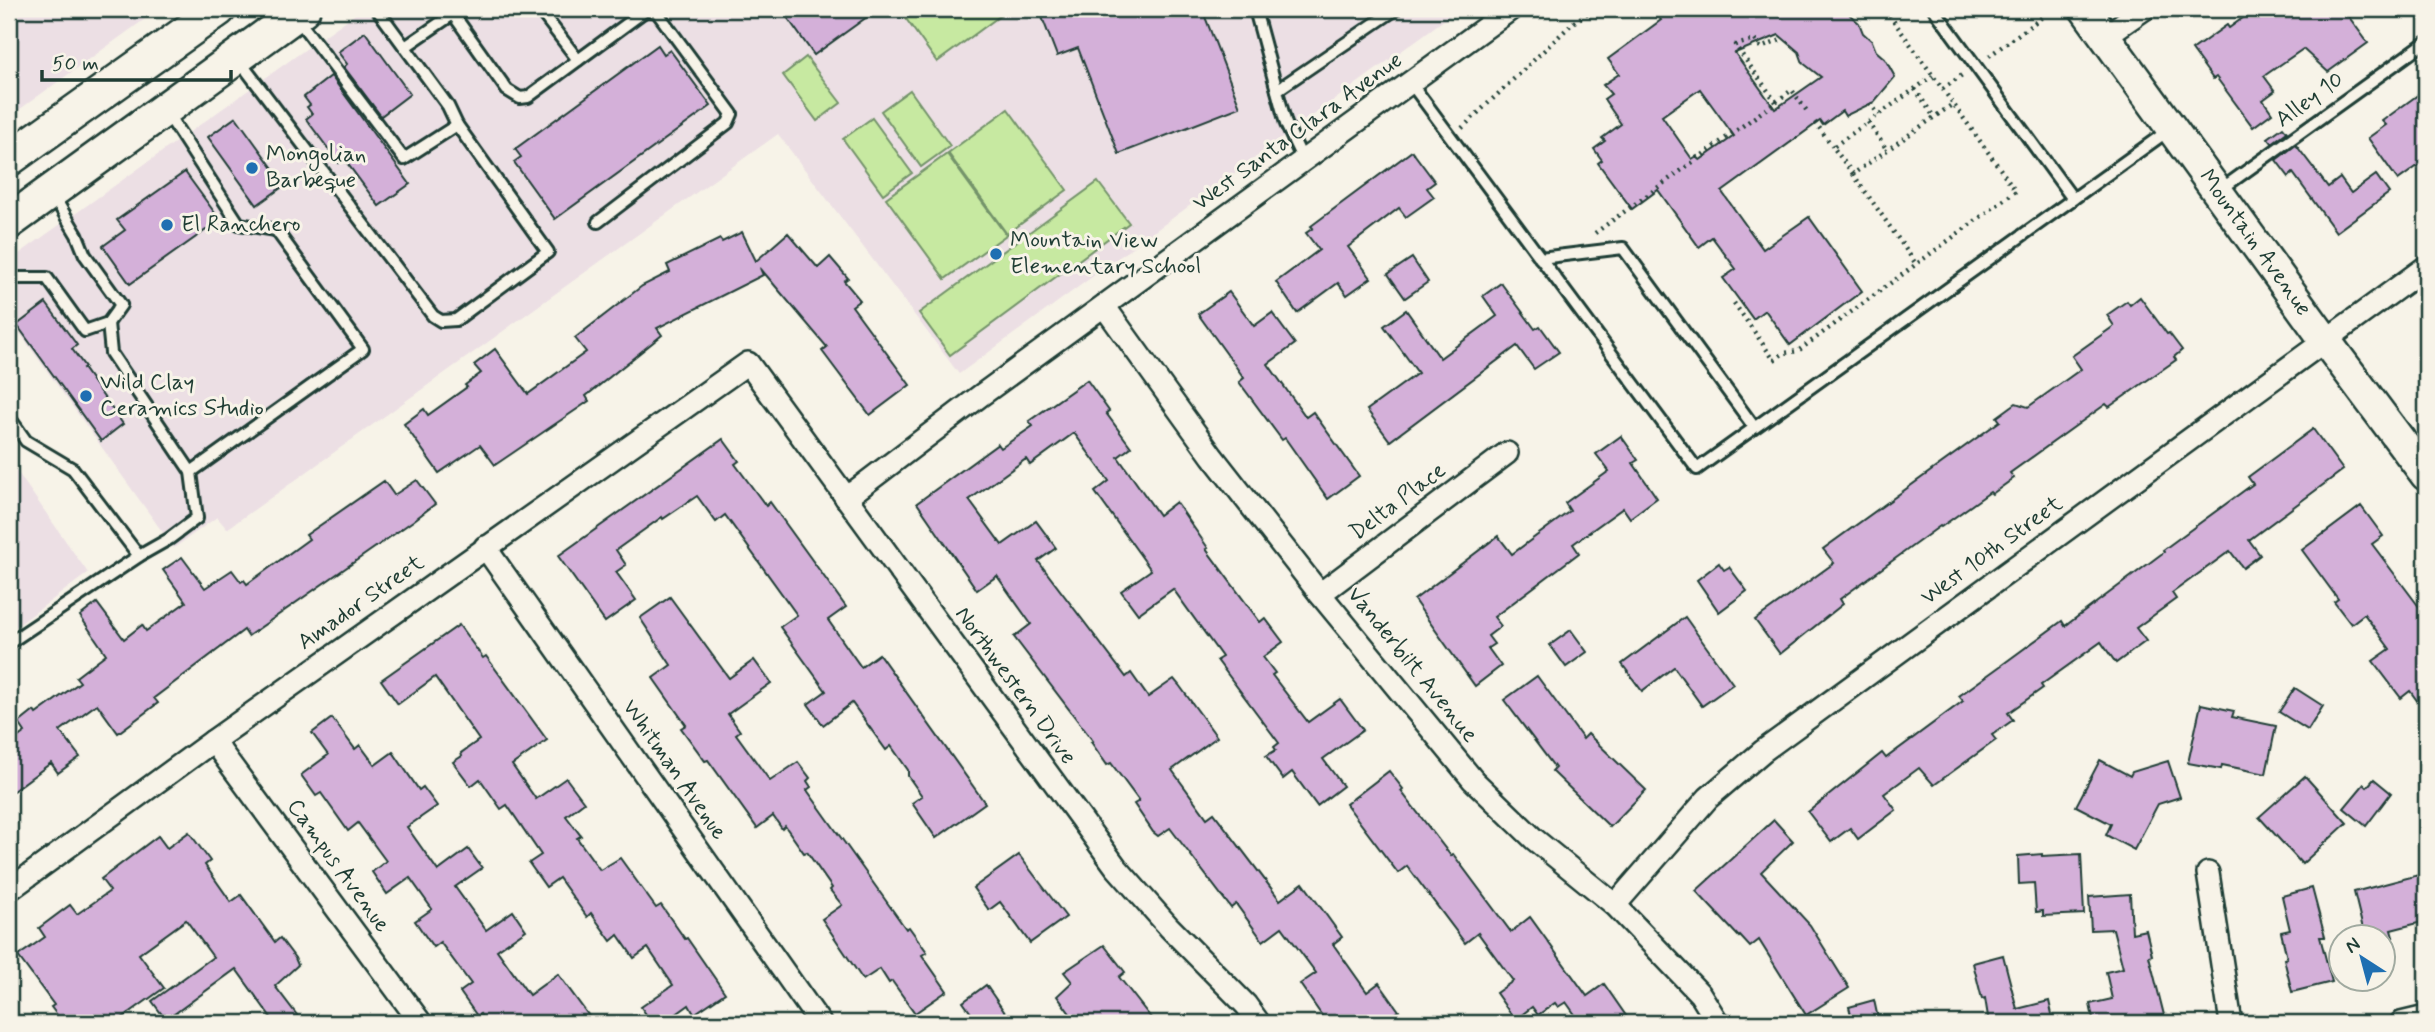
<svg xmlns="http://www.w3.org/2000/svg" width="2435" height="1032" font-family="Mynerve,sans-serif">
<rect width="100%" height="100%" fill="#f7f3e8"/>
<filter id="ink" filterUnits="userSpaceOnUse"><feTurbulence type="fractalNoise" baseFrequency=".0143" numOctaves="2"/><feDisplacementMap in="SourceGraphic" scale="14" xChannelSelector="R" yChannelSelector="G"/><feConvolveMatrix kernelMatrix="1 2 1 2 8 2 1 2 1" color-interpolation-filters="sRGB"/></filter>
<g filter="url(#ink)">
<g fill="#ecdfe4">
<polygon points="9,9 159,9 9,117"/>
<polygon points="362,9 1459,9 959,374 778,134 227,529 217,517 174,548 9,318 9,261"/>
<polygon points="9,460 88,573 9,632"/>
</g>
<g fill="#c7e9a1" stroke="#73936a" stroke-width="2">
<polygon points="899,9 997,9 1001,15 937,62"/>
<polygon points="806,57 841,103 817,121 783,75"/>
<polygon points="910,90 950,146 921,167 881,111"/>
<polygon points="1008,109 1067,190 1007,234 948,153"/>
<polygon points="872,118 912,173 883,194 843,139"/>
<polygon points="947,154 1006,235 945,279 886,198"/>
<polygon points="1098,182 1129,223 950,355 919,313"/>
</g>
<g fill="#d4b0d9" stroke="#1f3d34" stroke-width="2" fill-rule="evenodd">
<polygon points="798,9 878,9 814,55 787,17"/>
<polygon points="1061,9 1202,9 1240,107 1119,154 1078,48 1057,56 1042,17"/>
<path d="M1653 9H1738L1744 16 1753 9H1848L1850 15 1859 23 1863 33 1872 41 1876 51 1885 59 1895 77 1874 102 1845 116 1842 111 1823 125 1820 121 1722 192 1763 249 1809 217 1862 291 1790 345 1765 310 1753 319 1723 278 1736 269 1712 237 1699 247 1658 190 1632 209 1598 163 1602 160 1594 149 1605 141 1602 138 1621 124 1604 99 1611 94 1603 85 1619 74 1608 59 1661 20ZM1779 35 1799 52 1803 63 1821 77 1775 109 1735 53ZM1700 89 1734 136 1700 160 1697 156 1692 159 1662 116Z"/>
<polygon points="2255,9 2343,9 2368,43 2328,72 2303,49 2264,76 2275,91 2263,100 2272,113 2253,127 2216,77 2213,79 2192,50 2227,25 2229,28"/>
<polygon points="365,32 410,94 381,116 344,67 347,64 338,52"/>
<polygon points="658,45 664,54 670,50 711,106 555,219 514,162 521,157 515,149"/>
<polygon points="331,76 410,184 379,206 344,159 339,163 306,119 312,114 307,107 310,105 304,97"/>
<polygon points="2426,89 2426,160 2398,180 2368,138 2386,125 2382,121"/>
<polygon points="236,117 285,185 257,205 208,137"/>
<polygon points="2283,127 2287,132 2272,143 2268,138"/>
<polygon points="2296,145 2328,187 2340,178 2351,193 2376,175 2389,193 2336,232 2293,173 2289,177 2276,160"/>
<polygon points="1412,151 1435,182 1427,188 1434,197 1406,217 1399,208 1348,247 1371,278 1347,295 1338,283 1297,313 1276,282 1319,250 1306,233 1313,228 1311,226"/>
<polygon points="185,172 220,220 130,284 103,246 125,230 117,220"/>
<polygon points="742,232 756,261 788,233 818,268 830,257 848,278 844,281 860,300 852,306 910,385 870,415 822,351 827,347 760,268 763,275 657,328 662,335 586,396 589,401 495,465 480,445 439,473 404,424 424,409 428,415 467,387 465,385 481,373 474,365 495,349 528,394 586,352 575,338 642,286 670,272 667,265 720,239 722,242"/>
<polygon points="1412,258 1428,282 1405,298 1388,274"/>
<polygon points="1501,283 1535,329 1540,326 1559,352 1534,369 1517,346 1390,441 1367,410 1418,373 1384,326 1406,310 1440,358 1497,316 1483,296"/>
<polygon points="1229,292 1254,326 1272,313 1295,344 1268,364 1306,417 1313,412 1359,476 1328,499 1285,438 1282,440 1239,382 1244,378 1198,314"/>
<polygon points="2140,297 2167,334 2169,333 2182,350 2174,357 2176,360 2109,407 2106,404 2010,473 2014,478 1992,494 1990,492 1941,527 1940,526 1840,599 1843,604 1780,654 1755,620 1834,563 1823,549 2000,421 1997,417 2016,403 2028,407 2081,369 2072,356 2114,326 2107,315 2127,301 2130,305"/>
<polygon points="46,303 77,345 72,349 85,367 83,368 123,424 101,441 17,325"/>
<polygon points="1087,380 1109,411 1106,413 1131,447 1118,457 1159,515 1176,502 1208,548 1206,549 1260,622 1265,618 1283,642 1263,657 1275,673 1272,675 1308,722 1340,699 1363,730 1323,759 1343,786 1317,806 1292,772 1283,779 1266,756 1276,750 1274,747 1279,743 1217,660 1222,657 1173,589 1138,614 1121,591 1151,570 1095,492 1109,481 1074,433 1030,465 1026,459 969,500 1002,545 1036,521 1056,548 1038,561 1126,677 1131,673 1148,697 1174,679 1179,685 1217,737 1172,770 1207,818 1214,813 1280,900 1303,883 1342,937 1333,944 1367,992 1379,983 1399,1011 1382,1023 1327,1023 1300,984 1316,973 1282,927 1263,941 1236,904 1231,908 1170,828 1158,836 1153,832 1134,804 1139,801 1111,763 1107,765 1091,742 1093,741 1014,637 1031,624 997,576 977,590 917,503 998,444 1001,448 1033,426 1029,421"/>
<polygon points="2313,429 2343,470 2249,540 2260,555 2243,568 2230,551 2172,593 2176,599 2136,628 2146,641 2116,663 2101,642 2041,685 2043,688 2008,713 2013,720 1992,735 1996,740 1934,785 1919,768 1884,794 1896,810 1858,839 1850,828 1831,842 1808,812 1882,753 1886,758 1963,701 1959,696 1999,667 2062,621 2065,626 2164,552 2163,550 2253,484 2248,477"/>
<polygon points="1621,436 1638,460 1633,463 1657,498 1630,518 1623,508 1573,544 1579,553 1494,617 1501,626 1488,636 1494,644 1488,648 1501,666 1475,686 1414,600 1498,536 1512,554 1570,511 1565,503 1609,471 1596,454"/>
<polygon points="723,439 739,461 735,464 766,506 770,502 846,607 828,620 861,667 879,654 985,803 936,838 912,803 922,796 908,776 908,770 891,746 886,750 852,703 823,725 808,704 826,691 780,627 797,615 725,515 716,522 697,496 663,519 662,517 616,550 626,565 616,572 636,600 605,622 558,556"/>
<polygon points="417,480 435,504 413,521 248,636 244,630 154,698 158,703 118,733 97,704 60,731 80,757 58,773 51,763 9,794 9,744 25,732 19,723 34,711 36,714 80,682 76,677 106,654 80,616 97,603 124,639 142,625 146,631 186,602 163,570 182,557 205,588 232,570 241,582 244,580 247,584 309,539 306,535 384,481 394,495"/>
<polygon points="2361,506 2383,536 2372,544 2426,616 2426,713 2410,691 2401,698 2373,661 2390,649 2364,614 2351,624 2334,602 2338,599 2302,550"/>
<polygon points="1719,563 1724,570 1729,567 1747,591 1719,612 1697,580"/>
<polygon points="670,597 729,678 754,660 771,683 728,714 740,731 736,734 770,781 798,762 810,778 807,781 811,787 807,790 906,929 909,927 927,952 922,955 947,991 915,1013 892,981 889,983 880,969 863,980 822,919 842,905 830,890 832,888 807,852 804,853 785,826 782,829 773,816 757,828 708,760 705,761 681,728 686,725 653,678 671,665 640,618"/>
<polygon points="1685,617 1733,684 1702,706 1674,667 1642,691 1622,664"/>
<polygon points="459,625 483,658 486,656 547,740 512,765 536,799 566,778 584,802 566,816 581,836 577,838 600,870 620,858 656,908 661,905 685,939 687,938 725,993 694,1014 689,1005 664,1023 652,1023 641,1007 673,985 648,948 634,958 618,935 611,941 591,913 587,917 559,878 546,887 529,863 541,855 507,805 501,809 480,779 471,786 453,762 462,756 461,753 479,740 435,677 398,704 381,680"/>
<polygon points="1571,630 1587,652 1566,667 1550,645"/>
<polygon points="1537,676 1583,739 1588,734 1646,790 1610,827 1552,771 1555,768 1504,700"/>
<polygon points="2295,688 2323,706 2308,730 2279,712"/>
<polygon points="2201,704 2234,711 2232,717 2276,726 2266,774 2222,765 2221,769 2188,763"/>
<polygon points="332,718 355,749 360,745 375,765 393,752 419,790 423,787 437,806 407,827 438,871 468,849 482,868 455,887 486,930 513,911 526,930 497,950 529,995 558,974 594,1023 486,1023 480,1014 477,1016 460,992 471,984 440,942 433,947 415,921 432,909 410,878 387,894 372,872 386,861 358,823 348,831 321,793 316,796 301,775 328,755 312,733"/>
<polygon points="2100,760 2130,776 2132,772 2168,761 2180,797 2158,804 2134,850 2106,835 2111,824 2076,806"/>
<polygon points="1389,771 1403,789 1401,791 1451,856 1453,854 1511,932 1530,917 1587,996 1604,984 1631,1023 1581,1023 1566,1002 1558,1007 1555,1003 1538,1015 1532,1007 1515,1020 1496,993 1513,981 1478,933 1465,943 1407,866 1398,873 1346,804"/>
<polygon points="2305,776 2347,823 2302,864 2259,817"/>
<polygon points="2374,779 2391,793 2366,826 2344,808 2364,784 2367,787"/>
<polygon points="1774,820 1793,841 1761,872 1810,925 1849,988 1806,1015 1759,940 1750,947 1740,936 1739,937 1696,891"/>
<polygon points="189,832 210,861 205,865 231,902 241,895 275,942 280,938 295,958 298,965 275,986 303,1023 275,1023 236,969 166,1020 152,1001 213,957 186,920 139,954 164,988 115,1023 63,1023 51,1007 54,1005 18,956 45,937 39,928 70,905 77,914 110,891 101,879 158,836 167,848"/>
<polygon points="2042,854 2042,856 2081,854 2084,914 2043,916 2043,911 2036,912 2034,883 2019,884 2018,856"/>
<polygon points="1019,855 1066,917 1030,943 1000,902 989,910 973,888"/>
<polygon points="2426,873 2426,921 2391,930 2393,937 2365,937 2354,892"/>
<polygon points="2312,888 2325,937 2320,937 2332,982 2292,992 2284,959 2287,958 2281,932 2290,930 2282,896"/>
<polygon points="2130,894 2132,933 2146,930 2152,955 2149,956 2166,1023 2094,1023 2090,1004 2112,999 2106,972 2123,968 2113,929 2091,930 2089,897"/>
<polygon points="1104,945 1125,972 1119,977 1155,1023 1077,1023 1057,996 1072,982 1064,972"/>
<polygon points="2003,955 2017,1009 2049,1001 2054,1023 1989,1023 1985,998 1982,999 1973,963"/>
<polygon points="986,985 1012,1023 978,1023 963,1002"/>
<polygon points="1874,1000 1879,1023 1853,1023 1849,1007"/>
</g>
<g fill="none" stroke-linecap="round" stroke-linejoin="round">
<defs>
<g id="service">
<polyline points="460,9 453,14 507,90 520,98 528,97 646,10 657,12 732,114 728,123 598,222"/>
<polyline points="539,9 578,60"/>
<polyline points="1260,9 1257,17 1286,124 1303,160"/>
<polyline points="1484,9 1494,21"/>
<polyline points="1934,9 2073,199"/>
<polyline points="296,17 404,159 457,125"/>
<polyline points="405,47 453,14 451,10"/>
<polyline points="238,59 433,316 441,321 456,320 548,252 457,125 448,106 377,9"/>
<polyline points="1410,82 1697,469 2169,130"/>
<polyline points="1277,90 1396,9"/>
<polyline points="2220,190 2426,42"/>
<polyline points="1540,258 1623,248 1754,427"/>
<polyline points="9,274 13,278 47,278 85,331 108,323 121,305 85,255 77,235 53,195"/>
<polyline points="108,323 111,353 191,472 363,349 276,230 239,224 167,113"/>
<polyline points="9,417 26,441 73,469 139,556"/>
<polyline points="9,643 139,556 169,539 197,518 191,472"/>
</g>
<g id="minor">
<polyline points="2105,36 2144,9"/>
<polyline points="1104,306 1212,456 1320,594 1473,780 1534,839 1615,905 1700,994 1718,1023"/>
<polyline points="846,498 980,396 1511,9"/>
<polyline points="485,547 820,1023"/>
<polyline points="1320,594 1507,453"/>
<polyline points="213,741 421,1023"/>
<polyline points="2208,873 2231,1023"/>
<polyline points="9,890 213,741 748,363 1116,867 1169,927 1246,1005 1259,1023"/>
<polyline points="1615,905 1708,798 1763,751 2426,267"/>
<polyline points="2401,1023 2426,1017"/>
</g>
<g id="secondary">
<path id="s1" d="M2085 9 2325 340 2426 475"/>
</g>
<g id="primary">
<polyline points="9,159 219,9"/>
<polyline points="9,222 303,9"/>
</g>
</defs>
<use href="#service" stroke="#1f3d34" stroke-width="16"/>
<use href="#minor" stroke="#1f3d34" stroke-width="26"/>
<use href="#secondary" stroke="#1f3d34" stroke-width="35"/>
<use href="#primary" stroke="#1f3d34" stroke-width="38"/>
<g stroke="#1f3d34" stroke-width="4.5" stroke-dasharray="2 5" stroke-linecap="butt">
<polyline points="1989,56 2045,15"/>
<polyline points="1933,76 1833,147 1853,174 1953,104"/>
<polyline points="1915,89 1934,117"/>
<polyline points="1943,89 1962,75"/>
<polyline points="1776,102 1735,45 1755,40 1761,48 1781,40"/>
<polyline points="1870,103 1879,115"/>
<polyline points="1815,122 1833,147"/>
<polyline points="1868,122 1887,150"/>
<polyline points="1462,128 1574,22 1594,9"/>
<polyline points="1853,174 1916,264"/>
<polyline points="1595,233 1792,90 1809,114"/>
<polyline points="1734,303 1774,360 1784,353 1798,351 2016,191 1885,9"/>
</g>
<use href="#service" stroke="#f7f3e8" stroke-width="10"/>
<use href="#minor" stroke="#f7f3e8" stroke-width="21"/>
<use href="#secondary" stroke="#f7f3e8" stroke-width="30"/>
<use href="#primary" stroke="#f7f3e8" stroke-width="33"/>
</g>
</g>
<g fill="#1f6fb2" stroke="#f7f3e8" stroke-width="2.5">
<circle cx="252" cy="168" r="7"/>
<circle cx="167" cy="225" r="7"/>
<circle cx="996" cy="254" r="7"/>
<circle cx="86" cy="396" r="7"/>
</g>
<g text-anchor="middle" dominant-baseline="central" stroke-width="6" stroke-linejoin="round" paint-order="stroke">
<g font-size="23" fill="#1f3d34" stroke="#f7f3e8">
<text transform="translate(2310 100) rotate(-36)">Alley 10</text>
<text transform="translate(1298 132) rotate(-36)">West Santa Clara Avenue</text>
<text stroke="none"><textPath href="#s1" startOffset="289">Mountain Avenue</textPath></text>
<text transform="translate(1398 502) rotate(-37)">Delta Place</text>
<text transform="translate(1992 551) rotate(-36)">West 10th Street</text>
<text transform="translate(361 603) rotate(-35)">Amador Street</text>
<text transform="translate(1412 665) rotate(51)">Vanderbilt Avenue</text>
<text transform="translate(1015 686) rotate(54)">Northwestern Drive</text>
<text transform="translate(674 770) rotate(55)">Whitman Avenue</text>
<text transform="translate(338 866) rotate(54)">Campus Avenue</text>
</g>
<g font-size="23" fill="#1f3d34" stroke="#f7f3e8" text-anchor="start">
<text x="266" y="155">Mongolian<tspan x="266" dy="26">Barbeque</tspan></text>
<text x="181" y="225">El Ranchero</text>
<text x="1010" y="241">Mountain View<tspan x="1010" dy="26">Elementary School</tspan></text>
<text x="100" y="383">Wild Clay<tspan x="100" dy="26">Ceramics Studio</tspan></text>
</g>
</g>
<rect width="2435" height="1032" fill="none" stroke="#f7f3e8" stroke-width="35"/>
<rect x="18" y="18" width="2400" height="997" fill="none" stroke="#1f3d34" stroke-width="2.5" filter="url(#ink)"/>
<g transform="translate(2362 958) rotate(324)"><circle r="33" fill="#f7f3e8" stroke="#a1aaa0" stroke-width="2"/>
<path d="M0-5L12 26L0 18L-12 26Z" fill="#1f6fb2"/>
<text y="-10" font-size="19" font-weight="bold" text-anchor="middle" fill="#1f3d34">N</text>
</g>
<path d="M42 70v10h189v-10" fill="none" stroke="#1f3d34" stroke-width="3.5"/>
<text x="52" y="70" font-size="21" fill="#1f3d34" stroke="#f7f3e8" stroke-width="5" paint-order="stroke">50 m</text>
</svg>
